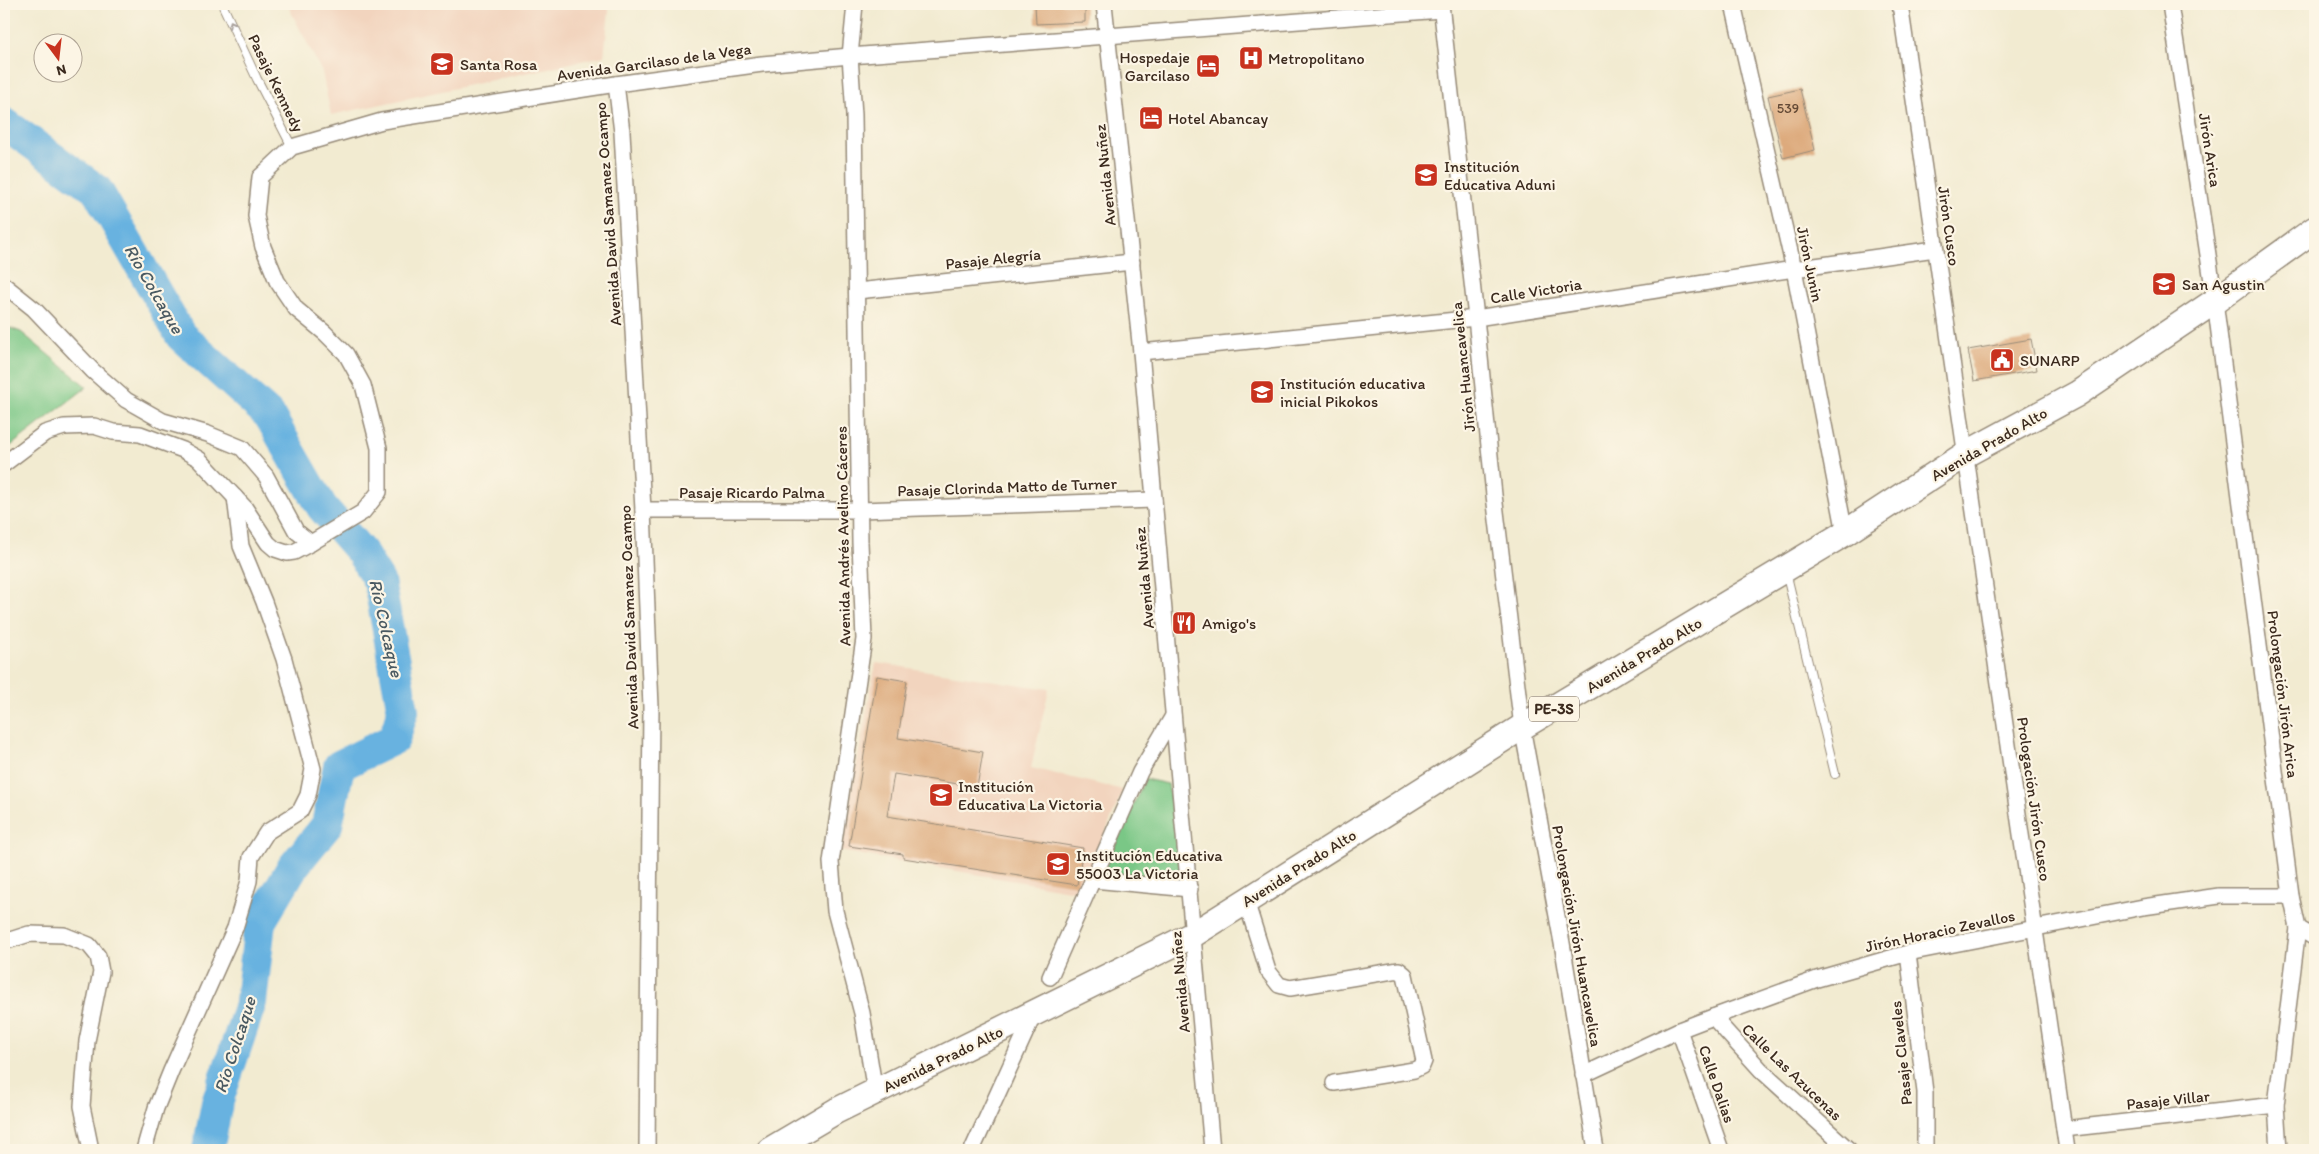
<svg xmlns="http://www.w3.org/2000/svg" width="2319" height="1154" font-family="Itim,sans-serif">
<rect width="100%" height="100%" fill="#fcf5e5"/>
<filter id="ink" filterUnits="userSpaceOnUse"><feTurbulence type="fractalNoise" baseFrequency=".02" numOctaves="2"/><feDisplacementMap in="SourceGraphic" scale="10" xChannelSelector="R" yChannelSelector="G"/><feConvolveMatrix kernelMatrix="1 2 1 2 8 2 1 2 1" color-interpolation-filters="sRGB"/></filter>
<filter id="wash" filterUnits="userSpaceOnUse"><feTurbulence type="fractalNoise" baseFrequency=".0096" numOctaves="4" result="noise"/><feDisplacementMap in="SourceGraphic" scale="20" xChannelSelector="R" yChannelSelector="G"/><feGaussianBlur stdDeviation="1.12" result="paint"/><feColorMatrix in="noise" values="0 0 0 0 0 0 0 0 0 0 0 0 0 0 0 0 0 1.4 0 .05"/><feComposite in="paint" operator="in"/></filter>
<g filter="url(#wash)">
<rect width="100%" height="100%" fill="#f2ebd1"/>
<g fill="#f2d4be">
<polygon points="287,4 608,4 609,11 604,56 331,115 322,72"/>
<polygon points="876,663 1049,689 1031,768 1123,790 1081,892 840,851"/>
</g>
<g fill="#7ac786" stroke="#5a7852">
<polygon points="4,326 21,332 87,387 4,451"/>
<polygon points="1145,779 1168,784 1184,880 1102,874"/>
</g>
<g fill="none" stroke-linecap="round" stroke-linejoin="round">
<polyline stroke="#67b2e0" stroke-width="32" points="4,123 97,190 181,336 269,415 322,507 361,552 379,581 403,711 394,739 339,766 327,825 292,868 260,922 251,1002 217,1103 208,1150"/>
</g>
<g id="blocks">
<g fill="#ddaa7d">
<polygon points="1035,4 1085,4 1085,22 1036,24"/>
<polygon points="1800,89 1815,150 1783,158 1768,96"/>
<polygon points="2031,339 2037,370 1974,381 1968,350"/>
<polygon points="877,676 907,681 898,738 983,752 977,787 894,774 887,816 1083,848 1077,885 903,858 903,854 849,846"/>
</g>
</g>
</g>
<g filter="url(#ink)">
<use href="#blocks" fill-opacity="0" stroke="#968a78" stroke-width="1"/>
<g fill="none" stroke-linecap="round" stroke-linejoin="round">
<defs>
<g id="service">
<polyline points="222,4 257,79 292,147"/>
<polyline points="1786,572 1835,774"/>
</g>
<g id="minor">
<polyline points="855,4 850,56 854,115 860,542 864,639 831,862 835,911 862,1013 875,1092"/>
<polyline points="1104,4 1141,352 1212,1150"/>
<polyline points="1441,4 1476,318 1494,495 1522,727 1562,943 1596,1150"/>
<polyline points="1733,4 1794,269 1845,533"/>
<polyline points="1900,4 2067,1150"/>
<polyline points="2170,4 2215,301 2291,896 2298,928 2276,1105 2279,1150"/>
<polyline points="616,84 622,132 643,510 651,707 647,1150"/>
<polyline points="4,285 34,309 93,371 126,400 163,421 208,434 242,448 266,476 296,531 311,543 363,512 379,492 379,448 363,385 346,354 325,333 296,309 277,281 263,247 256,216 260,177 292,147 382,121 616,84 762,64 850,56 1441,10"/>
<polyline points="857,291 1132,262"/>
<polyline points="1141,352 1476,318 1794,269 1935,249"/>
<polyline points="4,464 45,433 64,427 94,426 113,432 140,434 183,450 199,459 245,508 268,543 275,549 287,553 294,552 311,543"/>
<polyline points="643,510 860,510 1154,500"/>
<polyline points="1093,880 1190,889"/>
<polyline points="1246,901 1268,971 1279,985 1290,988 1399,970 1405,975 1424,1061 1422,1066 1414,1070 1334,1083"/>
<polyline points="2298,928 2315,938"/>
<polyline points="4,942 29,934 64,935 89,945 98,956 101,972 87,1041 82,1106 91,1150"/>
<polyline points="1908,953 1925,1092 1925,1150"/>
<polyline points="1050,977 1140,772 1173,716"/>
<polyline points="1713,1017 1761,1070 1849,1150"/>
<polyline points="1679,1030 1721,1150"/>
<polyline points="1583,1075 1679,1030 1713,1017 1817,979 1908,953 2143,907 2219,896 2291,896"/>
<polyline points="2064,1129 2276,1105"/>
<polyline points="144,1150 156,1108 171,1071 235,928 249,881 251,857 267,832 300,811 308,795 313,769 284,659 264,602 241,546 235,497"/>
<polyline points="972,1150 1034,1014"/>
</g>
<polyline id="trunk" points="770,1150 836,1111 1194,934 1522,727 1845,533 1966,454 2077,394 2215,301 2315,229"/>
</defs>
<use href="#service" stroke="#968a78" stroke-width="10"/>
<use href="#minor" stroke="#968a78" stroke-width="18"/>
<use href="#trunk" stroke="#968a78" stroke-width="28"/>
<use href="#service" stroke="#fff" stroke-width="8"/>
<use href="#minor" stroke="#fff" stroke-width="15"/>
<use href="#trunk" stroke="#fff" stroke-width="25"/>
</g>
<defs><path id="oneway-chevron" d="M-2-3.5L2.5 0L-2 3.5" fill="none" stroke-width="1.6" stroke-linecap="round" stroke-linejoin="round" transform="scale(1.25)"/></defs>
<use stroke="#a79f9a" href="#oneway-chevron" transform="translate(232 24) rotate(-115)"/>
</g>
<defs>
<symbol id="hospital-square" viewBox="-11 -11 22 22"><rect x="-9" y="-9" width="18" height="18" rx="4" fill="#c8321e" stroke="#fcf5e5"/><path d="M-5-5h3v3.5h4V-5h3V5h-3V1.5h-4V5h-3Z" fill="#fff"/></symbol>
<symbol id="school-square" viewBox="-11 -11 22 22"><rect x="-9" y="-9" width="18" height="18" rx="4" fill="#c8321e" stroke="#fcf5e5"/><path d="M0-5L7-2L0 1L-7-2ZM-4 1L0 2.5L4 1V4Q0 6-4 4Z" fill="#fff"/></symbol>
<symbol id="hotel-square" viewBox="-11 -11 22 22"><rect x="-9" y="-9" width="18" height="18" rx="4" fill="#c8321e" stroke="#fcf5e5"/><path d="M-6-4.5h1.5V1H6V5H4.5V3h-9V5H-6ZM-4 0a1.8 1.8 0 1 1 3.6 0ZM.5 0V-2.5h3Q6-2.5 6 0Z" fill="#fff"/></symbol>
<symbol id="civic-square" viewBox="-11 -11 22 22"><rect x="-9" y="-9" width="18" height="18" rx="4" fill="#c8321e" stroke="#fcf5e5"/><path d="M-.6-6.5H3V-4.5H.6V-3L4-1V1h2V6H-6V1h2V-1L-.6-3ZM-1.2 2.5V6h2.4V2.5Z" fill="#fff"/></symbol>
<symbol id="restaurant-square" viewBox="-11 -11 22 22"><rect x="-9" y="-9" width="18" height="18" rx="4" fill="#c8321e" stroke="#fcf5e5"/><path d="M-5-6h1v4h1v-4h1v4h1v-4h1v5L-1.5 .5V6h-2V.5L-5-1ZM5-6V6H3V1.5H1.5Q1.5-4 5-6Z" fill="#fff"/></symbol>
</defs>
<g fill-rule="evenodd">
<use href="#hospital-square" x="1237" y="44" width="28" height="28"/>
<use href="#school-square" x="428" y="50" width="28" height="28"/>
<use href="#hotel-square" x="1194" y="52" width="28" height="28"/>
<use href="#hotel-square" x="1137" y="104" width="28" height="28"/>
<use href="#school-square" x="1412" y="161" width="28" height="28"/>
<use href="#school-square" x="2150" y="270" width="28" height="28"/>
<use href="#civic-square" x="1988" y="346" width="28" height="28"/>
<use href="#school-square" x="1248" y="378" width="28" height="28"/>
<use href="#restaurant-square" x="1170" y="609" width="28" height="28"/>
<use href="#school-square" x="927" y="781" width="28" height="28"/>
<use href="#school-square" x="1044" y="850" width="28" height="28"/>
</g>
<g text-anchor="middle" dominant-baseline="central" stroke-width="4.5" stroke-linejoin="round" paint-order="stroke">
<g font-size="14" fill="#644a36">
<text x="1788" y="108">539</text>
</g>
<rect fill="#fcf5e5" stroke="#75675a" stroke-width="1" x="1529" y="696.5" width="50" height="25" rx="4"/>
<g font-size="15" font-weight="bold" fill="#3b2a1e">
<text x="1554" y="709">PE-3S</text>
</g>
<g font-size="16" fill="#3b2a1e" stroke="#fcf5e5" text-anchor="start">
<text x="1190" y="57" text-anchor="end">Hospedaje<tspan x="1190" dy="18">Garcilaso</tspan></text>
<text x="1268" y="58">Metropolitano</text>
<text x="460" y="64">Santa Rosa</text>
<text x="1168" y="118">Hotel Abancay</text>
<text x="1444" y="166">Institución<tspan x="1444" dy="18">Educativa Aduni</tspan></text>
<text x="2182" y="284">San Agustin</text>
<text x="2020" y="360">SUNARP</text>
<text x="1280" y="383">Institución educativa<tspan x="1280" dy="18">inicial Pikokos</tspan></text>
<text x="1202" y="623">Amigo's</text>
<text x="958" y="786">Institución<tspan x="958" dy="18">Educativa La Victoria</tspan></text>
<text x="1076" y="855">Institución Educativa<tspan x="1076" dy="18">55003 La Victoria</tspan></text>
</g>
<g font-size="16" fill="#3b2a1e" stroke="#fcf5e5">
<text transform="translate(654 62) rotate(-8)">Avenida Garcilaso de la Vega</text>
<text transform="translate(276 83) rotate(64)">Pasaje Kennedy</text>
<text transform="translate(2210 150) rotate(81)">Jirón Arica</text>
<text transform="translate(1105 175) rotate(-96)">Avenida Nuñez</text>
<text transform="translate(608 214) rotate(-94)">Avenida David Samanez Ocampo</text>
<text transform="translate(1949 226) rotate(82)">Jirón Cusco</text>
<text transform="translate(993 259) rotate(-6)">Pasaje Alegría</text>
<text transform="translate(1810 264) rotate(78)">Jirón Junin</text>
<text transform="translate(1536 291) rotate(-9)">Calle Victoria</text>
<text transform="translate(1463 367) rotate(-96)">Jirón Huancavelica</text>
<text transform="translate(1989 444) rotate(-30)">Avenida Prado Alto</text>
<text transform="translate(1007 487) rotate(-2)">Pasaje Clorinda Matto de Turner</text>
<text x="752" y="492">Pasaje Ricardo Palma</text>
<text transform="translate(843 536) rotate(-91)">Avenida Andrés Avelino Cáceres</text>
<text transform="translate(1144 578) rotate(-95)">Avenida Nuñez</text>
<text transform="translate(629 617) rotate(-92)">Avenida David Samanez Ocampo</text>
<text transform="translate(1644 655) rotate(-31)">Avenida Prado Alto</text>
<text transform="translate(2283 694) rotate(83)">Prolongación Jirón Arica</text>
<text transform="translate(2034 799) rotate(82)">Prologación Jirón Cusco</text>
<text transform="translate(1299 868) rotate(-32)">Avenida Prado Alto</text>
<text transform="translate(1940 931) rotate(-12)">Jirón Horacio Zevallos</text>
<text transform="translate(1577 936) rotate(80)">Prolongación Jirón Huancavelica</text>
<text transform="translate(1180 982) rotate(-95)">Avenida Nuñez</text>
<text transform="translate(1901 1053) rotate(-96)">Pasaje Claveles</text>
<text transform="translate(943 1059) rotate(-26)">Avenida Prado Alto</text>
<text transform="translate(1792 1072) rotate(44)">Calle Las Azucenas</text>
<text transform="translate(1717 1084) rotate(71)">Calle Dalias</text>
<text transform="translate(2168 1100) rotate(-6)">Pasaje Villar</text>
</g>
<g font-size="18" font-style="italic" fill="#4a5a62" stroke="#fcf5e5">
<text transform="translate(154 289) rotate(60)">Río Colcaque</text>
<text transform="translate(386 628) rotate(77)">Río Colcaque</text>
<text transform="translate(235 1045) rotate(-72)">Río Colcaque</text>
</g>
</g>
<rect width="2319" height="1154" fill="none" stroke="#fcf5e5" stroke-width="20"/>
<g transform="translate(58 58) rotate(165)"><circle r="24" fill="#fcf5e5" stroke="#afa495"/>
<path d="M0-4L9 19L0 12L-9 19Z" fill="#c8321e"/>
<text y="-8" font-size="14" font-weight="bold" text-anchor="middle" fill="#3b2a1e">N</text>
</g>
</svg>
